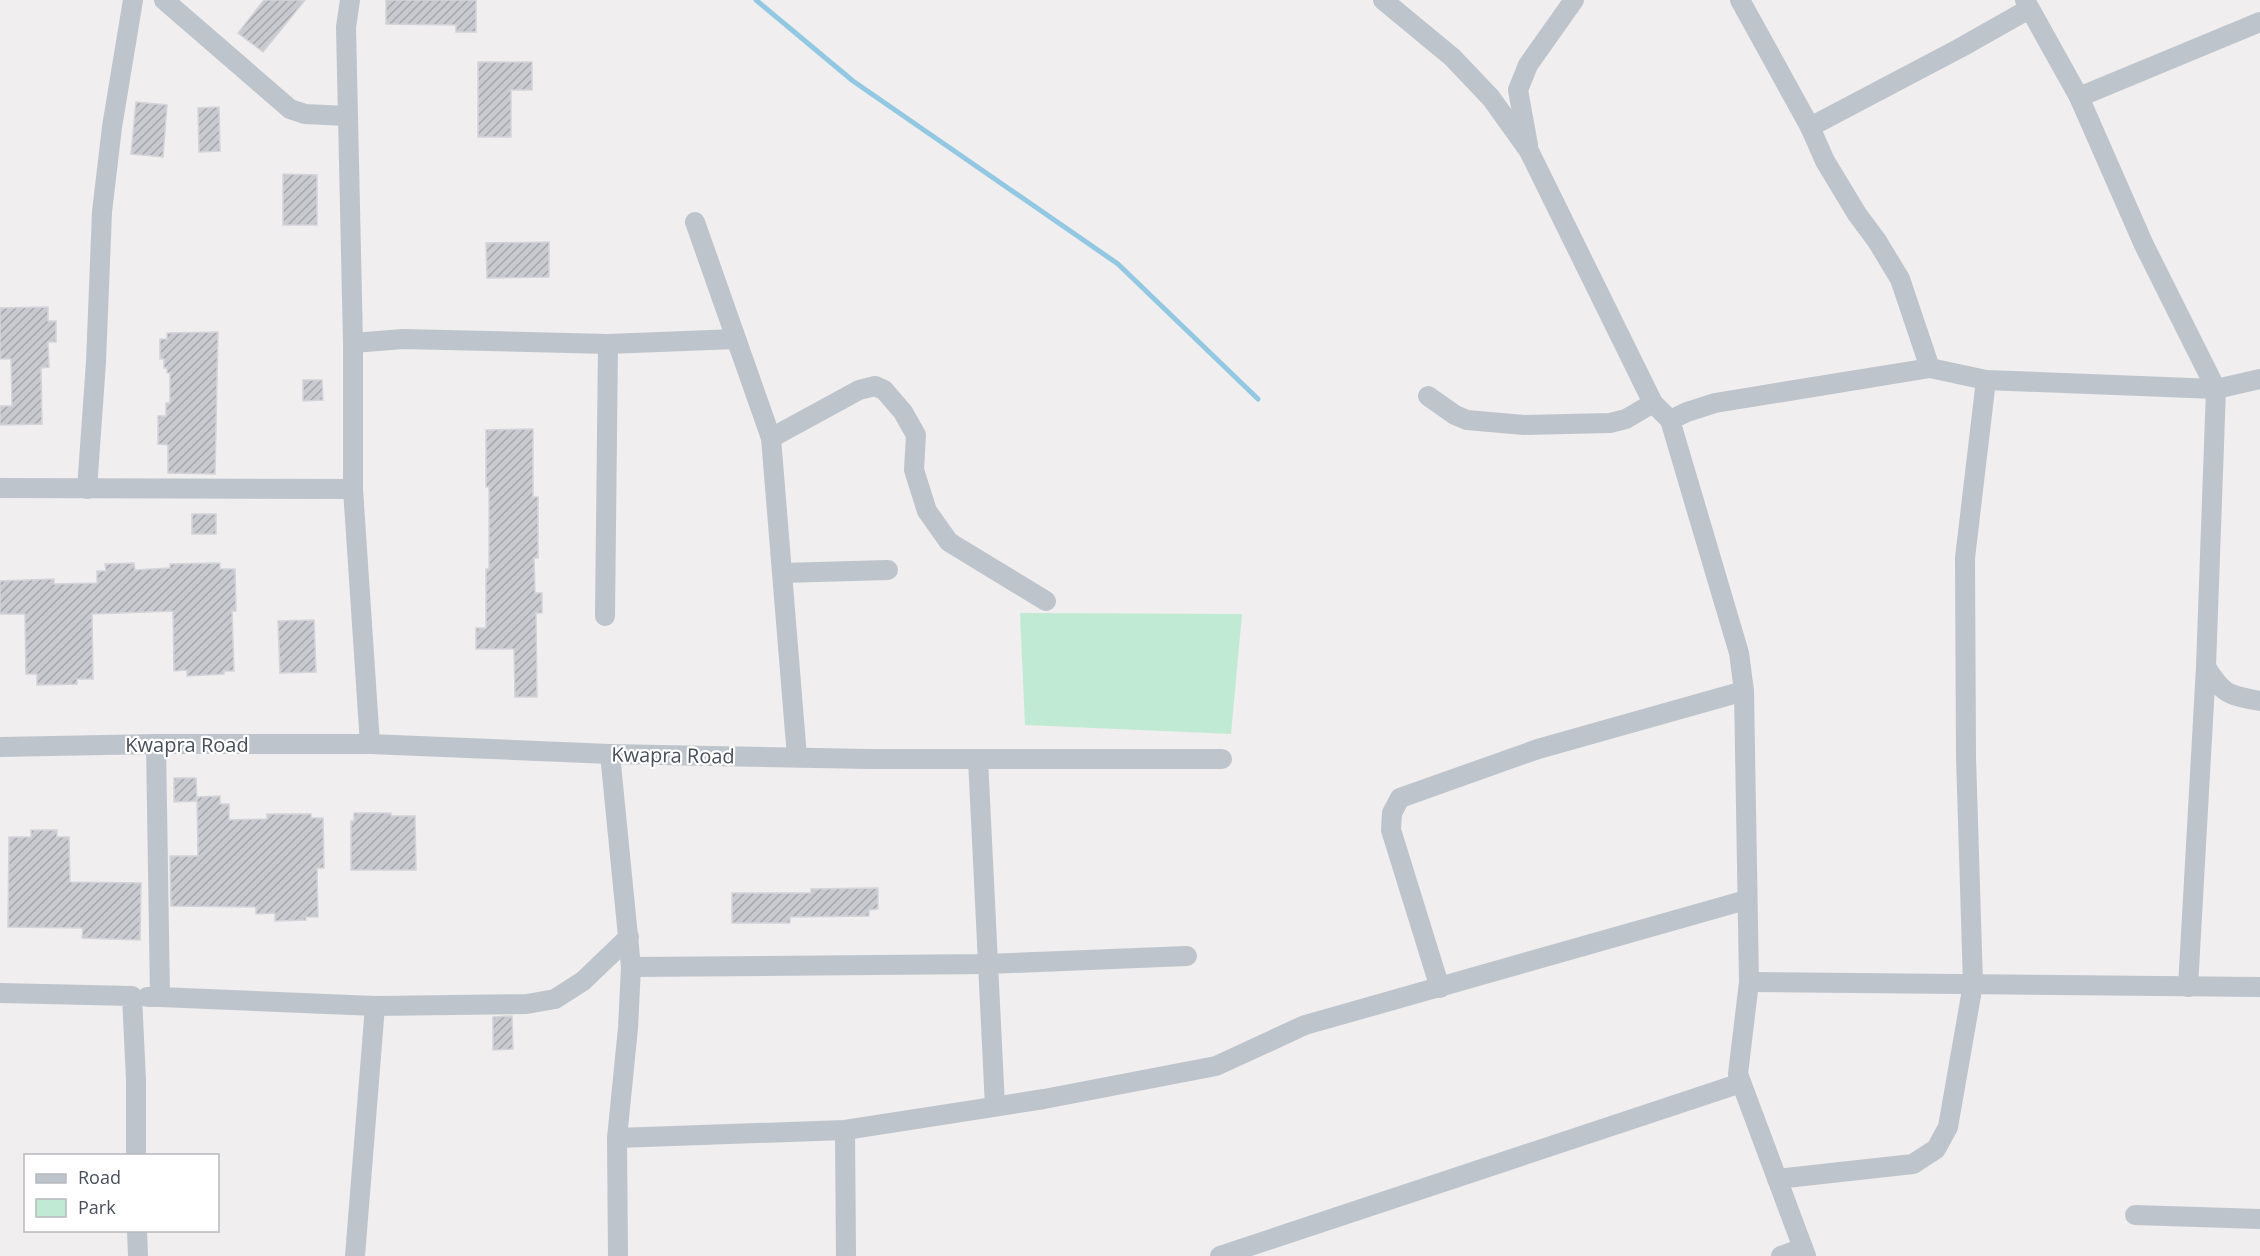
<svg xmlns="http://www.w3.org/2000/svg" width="2260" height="1256" font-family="'Open Sans',sans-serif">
<defs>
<pattern id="building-hatch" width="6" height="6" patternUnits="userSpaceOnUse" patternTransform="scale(1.5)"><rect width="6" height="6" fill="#c9cad0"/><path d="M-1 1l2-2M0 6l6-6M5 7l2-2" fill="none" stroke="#a5a6ac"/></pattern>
</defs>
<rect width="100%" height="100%" fill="#f0eeee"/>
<polygon fill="#c1ead5" points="1020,613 1242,614 1231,734 1025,725"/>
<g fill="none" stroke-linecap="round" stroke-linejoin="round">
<polyline stroke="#93c8e2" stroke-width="5" points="756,0 853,81 1118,264 1258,399"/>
</g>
<g fill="url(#building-hatch)" stroke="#d3d4d9" stroke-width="1.5">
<polygon points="264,0 305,0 263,52 238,33"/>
<polygon points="386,0 476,0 476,32 456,32 456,25 386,24"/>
<polygon points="478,62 532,62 532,90 511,90 511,137 478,137"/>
<polygon points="136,102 167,105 163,157 131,154"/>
<polygon points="219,107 220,151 199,152 198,108"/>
<polygon points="283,174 317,175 317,225 283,225"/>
<polygon points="549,242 549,277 487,278 486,243"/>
<polygon points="48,307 48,321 56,321 56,342 48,342 49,367 41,368 42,424 0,425 0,406 12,406 11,359 0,359 0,308"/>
<polygon points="218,332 215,474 168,473 168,445 158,444 158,416 166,416 166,403 170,403 170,373 167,373 167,368 164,368 164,359 160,359 160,339 167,339 167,333"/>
<polygon points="303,380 322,380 323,400 303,401"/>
<polygon points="533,429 533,497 538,497 538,558 534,558 535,593 542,593 542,613 536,613 537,697 515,697 514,649 476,649 476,628 486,628 486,569 489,569 489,487 486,487 486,430"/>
<rect x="192" y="514" width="24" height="20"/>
<polygon points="134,563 135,570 170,568 170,564 220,563 220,569 235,569 236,611 232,611 234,671 224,671 224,674 187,676 187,670 174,671 173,611 92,614 93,679 77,679 77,684 37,685 37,674 26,674 25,614 0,614 0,581 54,579 54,584 97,583 97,571 106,571 105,564"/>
<polygon points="314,620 316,672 280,673 278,621"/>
<polygon points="174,778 196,778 197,801 174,802"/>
<polygon points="220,796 220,804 229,804 229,820 267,819 267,814 311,814 311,818 323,818 324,868 317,868 318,917 306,917 306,920 275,921 275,913 256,914 256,907 171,906 170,856 198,856 197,797"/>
<polygon points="354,813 391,813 391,816 415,816 416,870 351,870 351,821 354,821"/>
<polygon points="31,830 57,830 57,837 69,837 70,882 141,883 140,940 82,938 83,928 8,927 9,837 31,837"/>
<polygon points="878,888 878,909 869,910 869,916 790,917 790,923 732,923 732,893 811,893 811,889"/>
<polygon points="512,1016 513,1049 493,1050 493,1017"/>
</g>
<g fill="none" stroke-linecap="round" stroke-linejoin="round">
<g stroke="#bec4cc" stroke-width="20">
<polyline points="164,0 290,109 305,114 347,116"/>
<polyline points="350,0 346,27 353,343 353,489 370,744"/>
<polyline points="1383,0 1452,57 1491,98 1529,151 1653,403 1670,420 1739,653 1744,691 1749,982 1738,1074 1806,1256"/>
<polyline points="1740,0 1810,127 1825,161 1857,214 1877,241 1900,279 1930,368"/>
<polyline points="2025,0 2079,97 2144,245 2216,389 2206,667 2188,987"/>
<polyline points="2079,97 2260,22"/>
<polyline points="1810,127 1960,48 2029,9"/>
<polyline points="1528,145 1518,90 1528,65 1574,0"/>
<polyline points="695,222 771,438 797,757"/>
<polyline points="353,343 403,339 608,344 736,339"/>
<polyline points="1428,396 1455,415 1467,420 1524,425 1610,423 1626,419 1653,403"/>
<polyline points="1670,420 1687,412 1715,403 1930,368 1986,380 2216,389 2260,379"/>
<polyline points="771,438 859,390 875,386 884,390 903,412 916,435 914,470 927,511 949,542 1046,601"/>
<polyline points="0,488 353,489"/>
<polyline points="87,489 96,362 102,212 112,127 133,0"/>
<polyline points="782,573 888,570"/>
<polyline points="605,616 608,344"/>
<path d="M2206 667C2223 695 2229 695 2260 701"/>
<polyline points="0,747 156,744 370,744 610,754 870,759 1222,759"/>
<polyline points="610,754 631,967 628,1028 617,1138 618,1256"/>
<polyline points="978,759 995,1106"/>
<polyline points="631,967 988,964 1187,956"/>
<polyline points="1749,982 2260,987"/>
<polyline points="1440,988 1391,830 1392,813 1400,798 1538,749 1744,691"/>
<polyline points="0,993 132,996 136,1080 136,1156"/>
<polyline points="147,997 160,997 156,744"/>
<polyline points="160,997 375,1006 527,1004 555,999 583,981 629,937"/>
<polyline points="845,1130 846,1256"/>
<polyline points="617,1138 845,1130 1044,1099 1216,1066 1305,1025 1746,900"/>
<polyline points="1777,1179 1913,1164 1936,1149 1948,1127 1973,984 1966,757 1965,558 1986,380"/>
<polyline points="2135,1215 2260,1219"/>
<polyline points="137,1230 138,1256"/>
<polyline points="355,1256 375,1006"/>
<polyline points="1220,1256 1741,1083"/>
<polyline points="1781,1256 1803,1248"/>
</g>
</g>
<g text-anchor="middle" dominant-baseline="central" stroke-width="4.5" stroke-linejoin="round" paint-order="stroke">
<g font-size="20" fill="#484f59" stroke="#fff">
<text x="187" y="744">Kwapra Road</text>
<text transform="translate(673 755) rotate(1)">Kwapra Road</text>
</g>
</g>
<rect x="24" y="1154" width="195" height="78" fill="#ffffff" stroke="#b6b9bd" stroke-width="1.5"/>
<rect x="36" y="1174" width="30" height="9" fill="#bec4cc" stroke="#b6b9bd" stroke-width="1.5"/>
<text x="78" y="1184" font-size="18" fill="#484f59">Road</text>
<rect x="36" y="1199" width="30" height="18" fill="#c1ead5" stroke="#b6b9bd" stroke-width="1.5"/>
<text x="78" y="1214" font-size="18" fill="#484f59">Park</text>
</svg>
